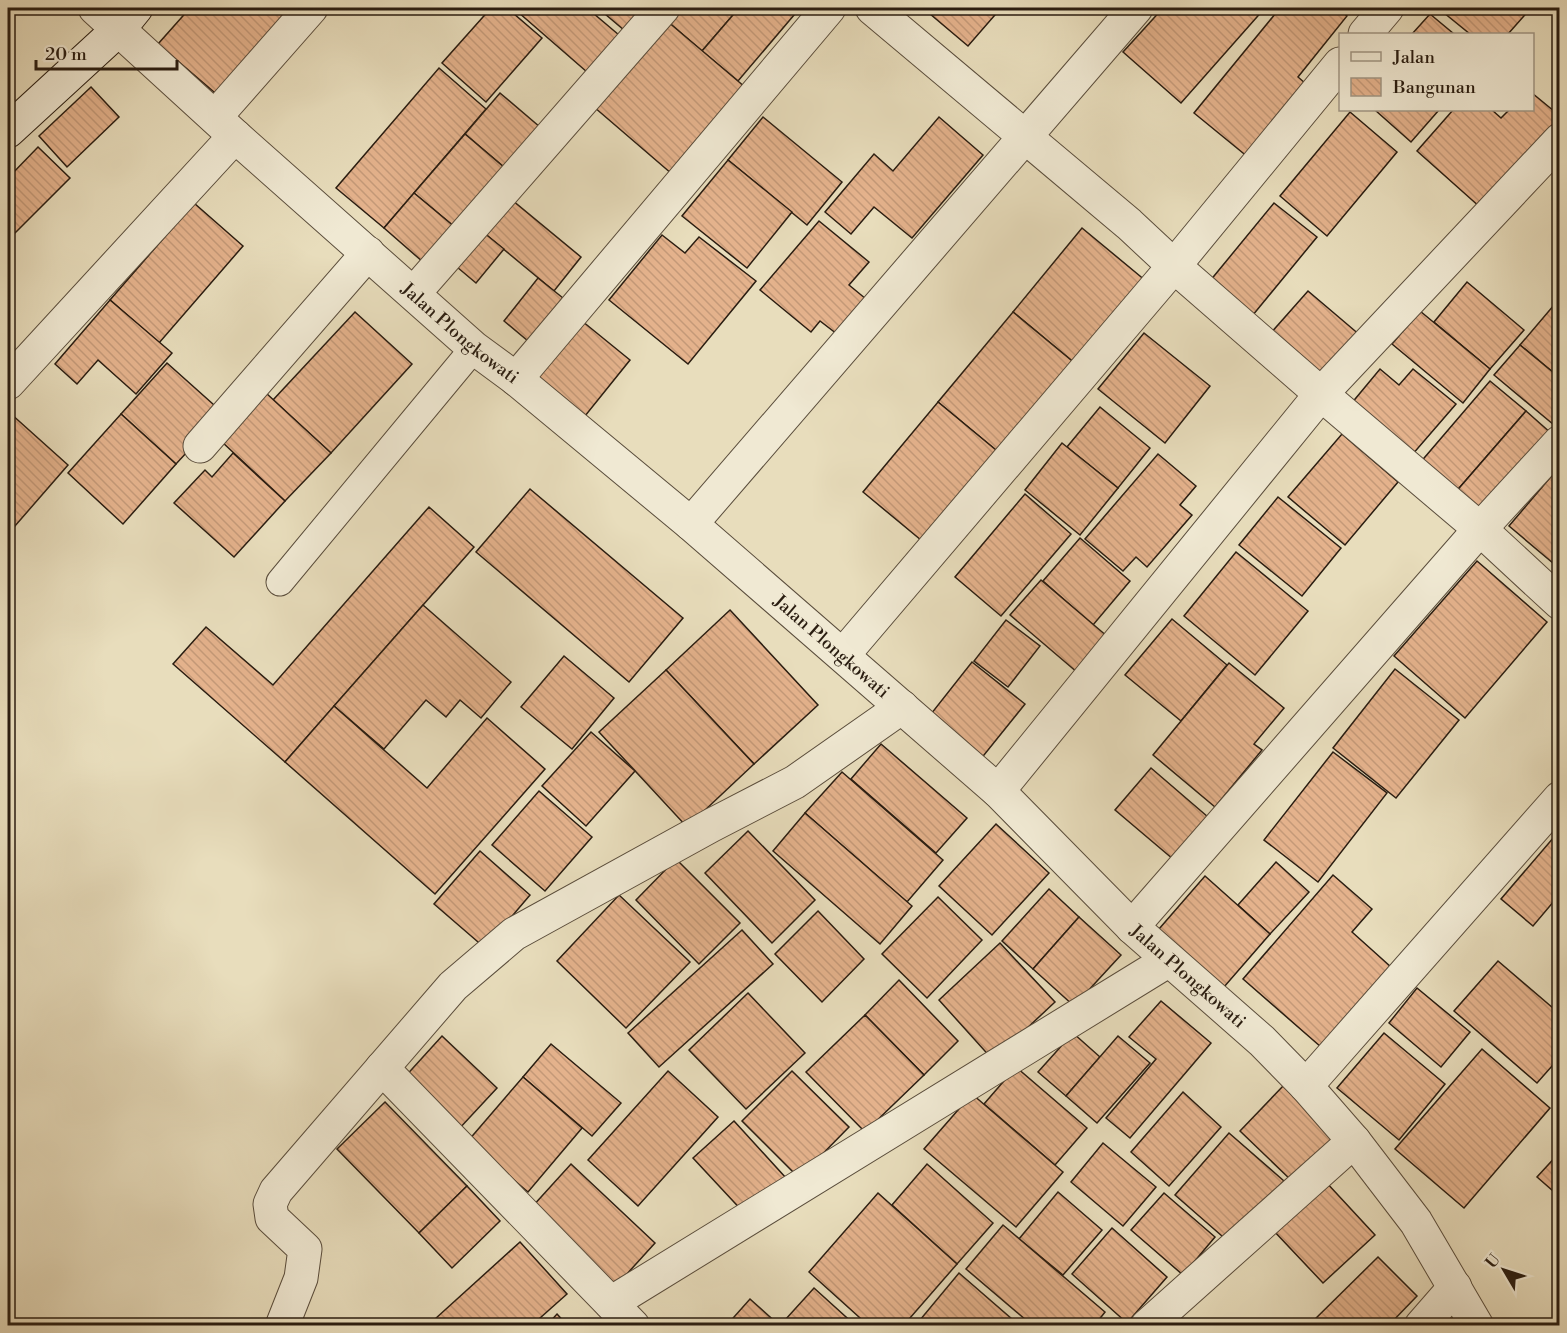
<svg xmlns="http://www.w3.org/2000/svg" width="1567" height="1333" font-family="'Libre Bodoni',serif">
<defs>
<pattern id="building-back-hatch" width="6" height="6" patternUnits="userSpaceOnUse" patternTransform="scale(1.5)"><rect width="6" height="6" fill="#e4b28c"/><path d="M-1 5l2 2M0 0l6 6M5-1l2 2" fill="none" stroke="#c49978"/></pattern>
</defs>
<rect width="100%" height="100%" fill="#e8ddbc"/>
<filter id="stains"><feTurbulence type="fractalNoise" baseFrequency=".00333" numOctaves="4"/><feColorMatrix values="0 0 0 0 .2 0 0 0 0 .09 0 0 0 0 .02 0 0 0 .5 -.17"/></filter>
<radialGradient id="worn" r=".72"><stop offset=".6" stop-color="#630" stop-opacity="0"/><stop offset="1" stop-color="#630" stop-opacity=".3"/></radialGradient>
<g fill="url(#building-back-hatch)" stroke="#2a1d11" stroke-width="1.5">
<polygon points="190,8 278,8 290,18 221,98 158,44"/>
<polygon points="491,8 507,8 542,38 486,102 442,63"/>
<polygon points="522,8 587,8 619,35 587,72 518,12"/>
<polygon points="598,8 656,8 631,36"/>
<polygon points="679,8 739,8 702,51 667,21"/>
<polygon points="739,8 800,8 738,81 702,51"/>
<polygon points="923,8 1001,8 968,46"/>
<polygon points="1163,8 1263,8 1264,9 1181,103 1123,52"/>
<polygon points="1280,8 1336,8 1347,16 1298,77 1313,90 1254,162 1194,113"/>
<polygon points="1438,8 1531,8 1508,34 1470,34"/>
<polygon points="1430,14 1454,34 1412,34"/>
<polygon points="667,21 745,87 672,174 594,107"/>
<polygon points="439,68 486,109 384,228 336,188"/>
<polygon points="91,87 119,117 67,167 39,136"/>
<polygon points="500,93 547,133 512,174 465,134"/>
<polygon points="1532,93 1560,116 1481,208 1417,151 1453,110 1492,110 1501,118 1509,110 1532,110"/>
<polygon points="1375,110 1439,110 1411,142"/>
<polygon points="1350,112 1397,152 1327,236 1280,196"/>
<polygon points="763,117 842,182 807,225 728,160"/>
<polygon points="939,117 983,155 912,238 874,207 851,234 825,212 874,154 893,171"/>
<polygon points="465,134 512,174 462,233 414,193"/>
<polygon points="38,147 70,178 8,240 8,178"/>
<polygon points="728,160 792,212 747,268 682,216"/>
<polygon points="414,193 462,233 431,269 384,228"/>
<polygon points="506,195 581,257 554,291 478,228"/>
<polygon points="194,203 243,246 159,343 110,300"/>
<polygon points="1274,203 1317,237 1248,321 1205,287"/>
<polygon points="819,221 869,262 849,285 866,299 837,334 820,321 811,332 760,290"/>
<polygon points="478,228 504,249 476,283 451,262"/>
<polygon points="1082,228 1146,281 1077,365 1013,312"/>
<polygon points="662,235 685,253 699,237 756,281 688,364 609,300"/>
<polygon points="538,278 563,298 528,341 504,321"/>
<polygon points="1467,282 1524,330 1490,369 1434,322"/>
<polygon points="1308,291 1361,336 1324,380 1270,334"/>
<polygon points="1560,298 1560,309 1554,305"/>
<polygon points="110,300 172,353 136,394 98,360 77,384 55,364"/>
<polygon points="1554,305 1560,309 1560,378 1520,345"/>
<polygon points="1420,311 1490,369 1463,403 1392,344"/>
<polygon points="355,312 412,364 331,453 273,400"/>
<polygon points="1013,312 1077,365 1002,455 938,402"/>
<polygon points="582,321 630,360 585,416 537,378"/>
<polygon points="1144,333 1210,386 1165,443 1098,389"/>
<polygon points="1520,345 1560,378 1560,430 1494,375"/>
<polygon points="167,363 223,413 176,464 121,414"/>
<polygon points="1380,369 1399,385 1413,369 1456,404 1412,455 1351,404"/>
<polygon points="1490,381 1526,411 1454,494 1419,464"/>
<polygon points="266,393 331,453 285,501 221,441"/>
<polygon points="938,402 1002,455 927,545 863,492"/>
<polygon points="1100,407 1150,448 1118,488 1067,447"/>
<polygon points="1526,411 1552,434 1481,517 1454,494"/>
<polygon points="10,413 68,465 8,534 8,415"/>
<polygon points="121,414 176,464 123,524 68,473"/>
<polygon points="1342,434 1398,482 1345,545 1288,497"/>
<polygon points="1062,443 1118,488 1080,535 1025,490"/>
<polygon points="233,453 285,501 234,557 174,503 205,470 212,477"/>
<polygon points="1158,454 1196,486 1180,505 1192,515 1147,567 1136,557 1123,571 1085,539"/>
<polygon points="1560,466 1560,569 1509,526"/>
<polygon points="530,489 683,618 629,682 476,552"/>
<polygon points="1025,494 1071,534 1001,616 955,577"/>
<polygon points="1278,497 1341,548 1302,596 1239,545"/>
<polygon points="429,507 474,547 285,762 173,664 206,627 273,685"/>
<polygon points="1080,538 1130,581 1093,625 1043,581"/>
<polygon points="1236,552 1308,611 1255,675 1184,616"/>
<polygon points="1477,561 1547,622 1465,718 1394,656"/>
<polygon points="1041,580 1108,637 1078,673 1010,615"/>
<polygon points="423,605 511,682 481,718 460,700 446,717 426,700 384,749 334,706"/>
<polygon points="730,610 818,705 754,764 666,670"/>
<polygon points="1172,619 1227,665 1181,721 1125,675"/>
<polygon points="1006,620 1040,646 1008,687 974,661"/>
<polygon points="564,656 614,698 572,749 521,707"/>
<polygon points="972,662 1025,704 980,760 927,719"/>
<polygon points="1229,663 1284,708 1254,744 1262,750 1215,807 1153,755"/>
<polygon points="1395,669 1459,720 1396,798 1333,748"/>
<polygon points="666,670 754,764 687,827 599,732"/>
<polygon points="334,706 427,788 487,718 545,769 435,894 285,762"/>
<polygon points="591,732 635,771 586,826 542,786"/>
<polygon points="881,744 967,818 936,853 851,779"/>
<polygon points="1333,752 1387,793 1318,882 1264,840"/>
<polygon points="1151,768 1215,823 1180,865 1115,810"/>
<polygon points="842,772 943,860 907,902 805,813"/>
<polygon points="539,791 592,837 545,891 492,845"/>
<polygon points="805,813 912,906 880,944 773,851"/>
<polygon points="996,824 1049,873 992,935 939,886"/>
<polygon points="1560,830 1560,894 1533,926 1501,899"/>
<polygon points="748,831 815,900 772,943 705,873"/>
<polygon points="480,851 530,895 485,948 434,904"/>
<polygon points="676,859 740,923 699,964 636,900"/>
<polygon points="1276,862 1309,892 1270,934 1238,905"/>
<polygon points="1333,875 1372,909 1352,932 1391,967 1321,1047 1243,979"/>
<polygon points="1205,876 1270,934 1224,987 1159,929"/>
<polygon points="1049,889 1079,917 1033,969 1002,941"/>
<polygon points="619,895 690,962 626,1028 557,961"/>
<polygon points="938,897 982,940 927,998 882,954"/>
<polygon points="818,911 864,959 822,1002 775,954"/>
<polygon points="1079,917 1121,955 1074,1006 1033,969"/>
<polygon points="742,930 773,964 659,1067 628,1033"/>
<polygon points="1000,943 1055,1002 993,1060 939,1000"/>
<polygon points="1498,961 1560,1014 1560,1057 1537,1083 1454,1011"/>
<polygon points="899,980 958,1041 924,1075 865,1015"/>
<polygon points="1417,988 1470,1032 1441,1067 1389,1023"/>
<polygon points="748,993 805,1053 746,1109 689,1050"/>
<polygon points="1161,1001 1211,1043 1130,1138 1106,1118 1156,1059 1129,1037"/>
<polygon points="865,1015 924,1075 865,1132 806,1072"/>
<polygon points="1073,1033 1100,1057 1066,1096 1038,1072"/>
<polygon points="1384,1033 1445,1084 1399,1140 1337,1088"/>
<polygon points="442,1036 497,1088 458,1130 403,1079"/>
<polygon points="1118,1036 1150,1063 1097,1123 1066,1096"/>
<polygon points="551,1044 621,1103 592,1136 523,1077"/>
<polygon points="1482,1049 1550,1108 1464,1208 1395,1149"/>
<polygon points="1016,1067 1087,1128 1055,1165 984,1104"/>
<polygon points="668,1071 718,1117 638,1206 588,1160"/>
<polygon points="792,1071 849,1127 799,1178 742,1121"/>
<polygon points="523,1077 582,1128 528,1192 468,1141"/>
<polygon points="1284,1085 1337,1135 1293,1182 1240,1131"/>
<polygon points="1183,1092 1221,1127 1169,1186 1131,1152"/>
<polygon points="972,1094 1063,1172 1016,1227 924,1149"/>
<polygon points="385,1102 467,1186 419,1233 337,1149"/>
<polygon points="734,1121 786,1178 746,1215 693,1158"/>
<polygon points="1229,1133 1284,1181 1230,1243 1175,1195"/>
<polygon points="1103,1143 1156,1187 1123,1226 1071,1182"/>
<polygon points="1560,1152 1560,1197 1537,1177"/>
<polygon points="571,1164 655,1243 616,1286 532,1207"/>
<polygon points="927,1164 993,1223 957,1264 892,1205"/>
<polygon points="1325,1181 1375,1235 1323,1283 1273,1230"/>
<polygon points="467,1186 500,1221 452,1268 419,1233"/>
<polygon points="1058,1192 1102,1230 1063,1275 1019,1239"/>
<polygon points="878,1193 957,1264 903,1326 869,1326 809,1272"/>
<polygon points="1164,1193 1215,1237 1183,1275 1131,1230"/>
<polygon points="1003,1225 1105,1312 1094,1326 1033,1326 966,1269"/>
<polygon points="1112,1228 1167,1277 1127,1323 1072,1274"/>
<polygon points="520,1242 567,1294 531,1326 441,1326 435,1319"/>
<polygon points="1378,1257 1417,1296 1388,1326 1308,1326"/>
<polygon points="959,1273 1020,1326 915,1326"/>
<polygon points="814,1288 856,1326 791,1326 785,1320"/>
<polygon points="750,1299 780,1326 726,1326"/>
<polygon points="557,1314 568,1326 546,1326"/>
</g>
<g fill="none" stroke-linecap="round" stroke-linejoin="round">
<defs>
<polyline id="lane" points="280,582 474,348"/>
<g id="street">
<path id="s1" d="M95 8 235 136 474 348 516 379 691 524 998 791 1132 927 1262 1041 1306 1086 1354 1141 1416 1222 1477 1326"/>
<polyline points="872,8 1129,224 1174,266 1321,394 1480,529 1560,603"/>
<polyline points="1365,34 1387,8"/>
<polyline points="215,117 311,8"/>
<polyline points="414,293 663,8"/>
<polyline points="516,379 829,8"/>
<polyline points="8,383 235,136"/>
<polyline points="200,446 368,253"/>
<polyline points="691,524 1136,8"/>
<polyline points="843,655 1174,266 1340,64"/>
<polyline points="998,791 1321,394 1560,140"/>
<polyline points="1132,927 1480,529 1560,442"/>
<polyline points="382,1068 633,1326"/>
<polyline points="1306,1086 1560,798"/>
<polyline points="611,1303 1169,960"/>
<polyline points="282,1326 301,1278 305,1249 272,1218 270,1204 276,1191 453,986 514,934 712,825 795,782 902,707"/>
<polyline points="1147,1326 1354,1141"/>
<polyline points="1421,1326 1455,1287"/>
</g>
<polyline id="secondary" points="8,131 119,29 136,8"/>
</defs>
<use href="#lane" stroke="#5a4d3c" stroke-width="29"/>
<use href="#street" stroke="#5a4d3c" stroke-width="35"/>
<use href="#secondary" stroke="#2a1d11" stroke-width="35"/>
<use href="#lane" stroke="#f0e9d3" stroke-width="27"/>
<use href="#street" stroke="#f0e9d3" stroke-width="33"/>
<use href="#secondary" stroke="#f0e9d3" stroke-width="33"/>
</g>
<g text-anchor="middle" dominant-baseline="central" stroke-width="4.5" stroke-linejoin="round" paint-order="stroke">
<g font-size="18" fill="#2a1d11" stroke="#f0e9d3">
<text stroke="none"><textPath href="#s1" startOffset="489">Jalan Plongkowati</textPath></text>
<text stroke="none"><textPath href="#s1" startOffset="975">Jalan Plongkowati</textPath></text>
<text stroke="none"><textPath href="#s1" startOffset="1461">Jalan Plongkowati</textPath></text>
</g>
</g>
<rect width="1567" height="1333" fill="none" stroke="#e8ddbc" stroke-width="30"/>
<rect x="9" y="9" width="1549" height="1315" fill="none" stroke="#2a1d11" stroke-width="3"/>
<rect x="15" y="15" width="1537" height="1303" fill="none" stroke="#2a1d11" stroke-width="1.5"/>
<rect x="1339" y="33" width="195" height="78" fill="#f0e9d3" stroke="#a19785" stroke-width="1.5"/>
<rect x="1351" y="52" width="30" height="9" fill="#f0e9d3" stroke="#a19785" stroke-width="1.5"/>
<text x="1393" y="63" font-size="18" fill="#2a1d11">Jalan</text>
<rect x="1351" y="78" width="30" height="18" fill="url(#building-back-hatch)" stroke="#a19785" stroke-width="1.5"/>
<text x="1393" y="93" font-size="18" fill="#2a1d11">Bangunan</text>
<g transform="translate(1504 1270) rotate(309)" stroke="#f0e9d3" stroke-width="4.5" paint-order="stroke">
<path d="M0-4.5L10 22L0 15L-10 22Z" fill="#2a1d11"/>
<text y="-9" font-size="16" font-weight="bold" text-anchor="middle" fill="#2a1d11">U</text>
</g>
<path d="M36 60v9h141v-9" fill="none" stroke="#2a1d11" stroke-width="3"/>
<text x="45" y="60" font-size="18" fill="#2a1d11" stroke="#f0e9d3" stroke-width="4.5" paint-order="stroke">20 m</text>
<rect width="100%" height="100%" filter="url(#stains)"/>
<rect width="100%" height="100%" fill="url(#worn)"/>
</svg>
